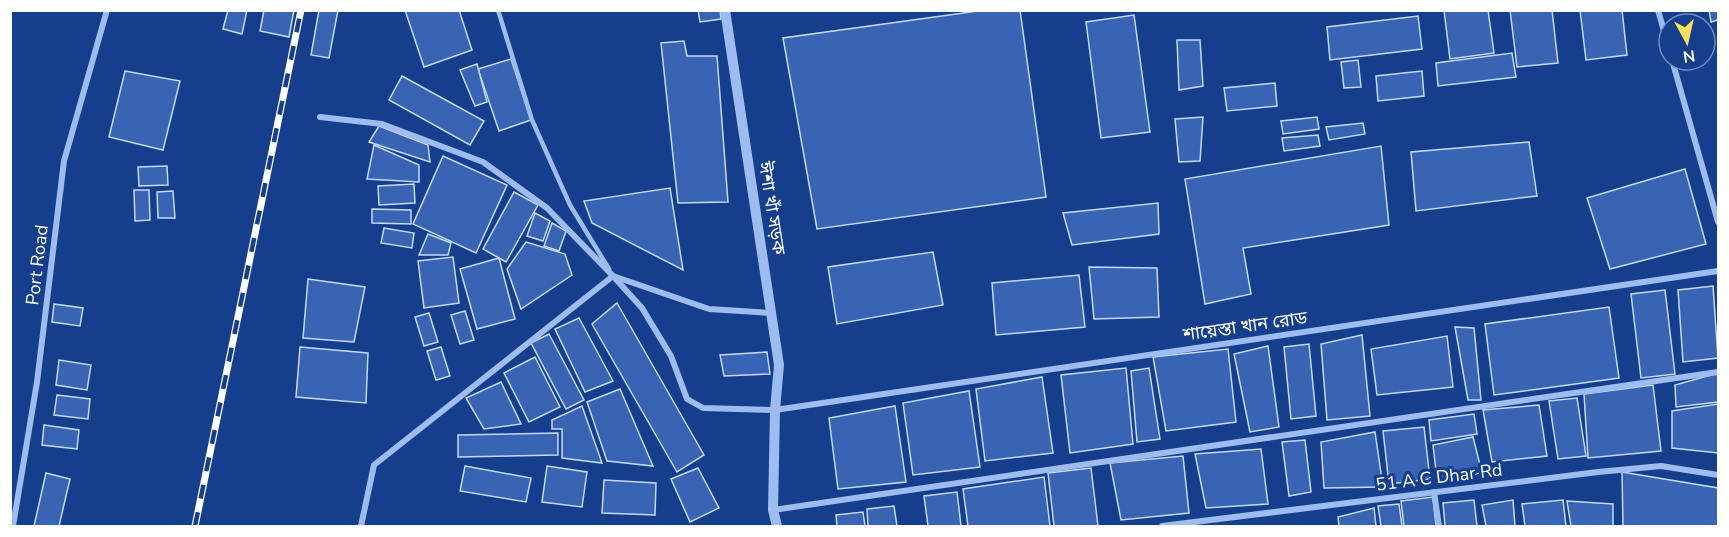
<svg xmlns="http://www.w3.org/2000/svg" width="1729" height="537" font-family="'Nunito Sans','Noto Sans Bengali',sans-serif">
<rect width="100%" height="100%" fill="#153e8d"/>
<g fill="#3964b4" stroke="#c5d9fc" stroke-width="1.5">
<polygon points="228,10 247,10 242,34 223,29"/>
<polygon points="264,10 294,10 289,37 260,31"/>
<polygon points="319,10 338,10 329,58 311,55"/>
<polygon points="405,10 459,10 472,50 424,67"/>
<polygon points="698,10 720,10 721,19 700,22"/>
<polygon points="985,10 1020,10 1046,197 817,229 783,38"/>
<polygon points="1444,10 1488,10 1494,53 1450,59"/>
<polygon points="1510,10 1552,10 1558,63 1517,67"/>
<polygon points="1580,10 1622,10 1627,55 1586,60"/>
<polygon points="1709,10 1718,10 1718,20 1711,22"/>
<polygon points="1134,15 1150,132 1101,138 1086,22"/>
<polygon points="1418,16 1422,49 1330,60 1327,27"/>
<polygon points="1177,40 1200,40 1203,86 1179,90"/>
<polygon points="684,41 687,56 717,56 728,202 678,203 661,43"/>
<polygon points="1512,53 1516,77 1438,86 1436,63"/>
<polygon points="511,59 531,120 499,131 478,69"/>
<polygon points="1358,60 1361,87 1344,88 1341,62"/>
<polygon points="477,64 487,102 475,106 460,70"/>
<polygon points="125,71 180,81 163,150 109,137"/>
<polygon points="1422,71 1424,96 1378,101 1376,76"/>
<polygon points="402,76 484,121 470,145 389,100"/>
<polygon points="1275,83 1277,106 1227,111 1224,88"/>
<polygon points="1203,117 1200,161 1179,162 1175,119"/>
<polygon points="1317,117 1319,129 1283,134 1281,121"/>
<polygon points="1363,123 1365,134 1329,140 1326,127"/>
<polygon points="379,126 428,145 430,162 369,142"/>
<polygon points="1318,135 1320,146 1284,151 1282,138"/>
<polygon points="1529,142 1537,196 1416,211 1411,152"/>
<polygon points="374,145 419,165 419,182 367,179"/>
<polygon points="1381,146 1389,225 1243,248 1251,294 1205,304 1185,179"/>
<polygon points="443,156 507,185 476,253 413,224"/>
<polygon points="167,166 168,185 139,186 138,167"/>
<polygon points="1685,169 1706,244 1610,269 1587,198"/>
<polygon points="414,184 415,203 379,205 378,186"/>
<polygon points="670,188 683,270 592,223 584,201"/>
<polygon points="134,190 149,190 150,220 135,221"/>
<polygon points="173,191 175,218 158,218 157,192"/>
<polygon points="514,192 538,205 506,262 483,249"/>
<polygon points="1158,203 1159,234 1072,245 1063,213"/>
<polygon points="372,209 411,210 411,224 372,223"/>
<polygon points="535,213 550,221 543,241 527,236"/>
<polygon points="552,223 566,231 559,251 544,246"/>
<polygon points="384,228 414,233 412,248 381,243"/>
<polygon points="428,234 451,243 448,255 419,255"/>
<polygon points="526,242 565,254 572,275 521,309 507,269"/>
<polygon points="933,252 943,305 837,324 828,267"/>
<polygon points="453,257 459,303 424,308 418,261"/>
<polygon points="499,258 515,319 477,329 460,269"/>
<polygon points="1089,267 1157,268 1159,317 1094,319"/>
<polygon points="1079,275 1085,327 996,335 992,283"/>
<polygon points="308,279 365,287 354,342 303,338"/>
<polygon points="1713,286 1718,358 1683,362 1678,290"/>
<polygon points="1665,290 1675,374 1641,378 1631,294"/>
<polygon points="617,303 704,455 677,472 592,324"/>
<polygon points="54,304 83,308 80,326 52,322"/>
<polygon points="1609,307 1619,378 1494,395 1485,324"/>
<polygon points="465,311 474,340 460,344 451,315"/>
<polygon points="429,313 438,342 424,346 415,317"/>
<polygon points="579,318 613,381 585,392 555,329"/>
<polygon points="1455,327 1474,328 1481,400 1468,400"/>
<polygon points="549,334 584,400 566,409 531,343"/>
<polygon points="1362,335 1370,416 1327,420 1321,344"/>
<polygon points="1447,336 1453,387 1377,395 1371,349"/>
<polygon points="1309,344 1316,416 1291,419 1284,347"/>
<polygon points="1268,346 1279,427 1250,432 1234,354"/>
<polygon points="300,347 368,353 366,403 296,397"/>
<polygon points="441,347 450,376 436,380 427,351"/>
<polygon points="1228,349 1236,422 1166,431 1153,357"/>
<polygon points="767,352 770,374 724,376 720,355"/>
<polygon points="535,357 560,407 529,422 504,373"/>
<polygon points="59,360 91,365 87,390 56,385"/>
<polygon points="1126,368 1133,444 1070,453 1061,375"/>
<polygon points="1149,368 1160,439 1137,442 1131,371"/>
<polygon points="1718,373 1718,402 1676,407 1675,385"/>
<polygon points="1042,377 1053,453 985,461 976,389"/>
<polygon points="501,382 521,424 484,429 466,398"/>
<polygon points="1653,385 1661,451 1588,458 1584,394"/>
<polygon points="620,389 653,466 607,461 587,402"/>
<polygon points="969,391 980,467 913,475 903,403"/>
<polygon points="57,395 90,399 88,419 54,415"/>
<polygon points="1577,398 1586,456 1558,459 1549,401"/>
<polygon points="1718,404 1718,453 1672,448 1672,411"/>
<polygon points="1539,405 1547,456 1492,462 1483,410"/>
<polygon points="582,406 602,463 562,458 562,429 552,429 552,420"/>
<polygon points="895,406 906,482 838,489 829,418"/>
<polygon points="1474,414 1477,434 1431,441 1429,420"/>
<polygon points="44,425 79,430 77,449 42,445"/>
<polygon points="1424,427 1430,479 1389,484 1383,431"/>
<polygon points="1375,432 1383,487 1324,488 1321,442"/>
<polygon points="558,433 558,455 458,457 458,435"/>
<polygon points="1473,437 1482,473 1437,480 1433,445"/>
<polygon points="1305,440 1311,492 1289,496 1282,442"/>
<polygon points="1261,449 1268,504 1206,508 1195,454"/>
<polygon points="1183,456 1189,513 1121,520 1110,463"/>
<polygon points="465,466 531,478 526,502 460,491"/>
<polygon points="547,466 587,472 582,507 542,502"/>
<polygon points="698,468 719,508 690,522 671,479"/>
<polygon points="1091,468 1098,526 1054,526 1048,473"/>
<polygon points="1622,472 1718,488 1718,526 1623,526"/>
<polygon points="46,473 70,479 59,526 34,526"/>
<polygon points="1044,477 1050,526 968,526 963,489"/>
<polygon points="604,480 656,483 655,515 602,513"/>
<polygon points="957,492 961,526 928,526 924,496"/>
<polygon points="1433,497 1436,526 1404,526 1401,501"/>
<polygon points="1474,500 1477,526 1445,526 1443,503"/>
<polygon points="1513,500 1515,526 1486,526 1482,505"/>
<polygon points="1563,500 1566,526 1525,526 1522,504"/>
<polygon points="1567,501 1613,504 1613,526 1571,526"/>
<polygon points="1399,504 1402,526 1381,526 1378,506"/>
<polygon points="894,506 897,526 868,526 867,509"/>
<polygon points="1374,508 1376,526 1339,526 1338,517"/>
<polygon points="863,512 865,526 837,526 836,515"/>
</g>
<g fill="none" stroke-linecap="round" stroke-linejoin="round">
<polyline stroke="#9fbcf0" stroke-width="4.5" points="498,10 532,120 570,205 609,269"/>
<g stroke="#9fbcf0" stroke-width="6">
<polyline points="1658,10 1669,49"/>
<polyline points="1672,60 1718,222"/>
<polyline points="320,117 382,124 483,162 547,208 613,276 642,308 671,356 687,399 703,408 775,410 1718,271"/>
<polyline points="1434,492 1439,526"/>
<polyline points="773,510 1718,372"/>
<polyline points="13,526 37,382 64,161 107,10"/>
<polyline points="361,526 374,465 613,276 709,309 771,313"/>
<polyline points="1162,526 1598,472 1661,466 1718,475"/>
</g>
<polyline stroke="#9fbcf0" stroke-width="10" points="725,10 779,365 775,410 773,510 777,526"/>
<defs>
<polyline id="rail" points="195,526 301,10"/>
</defs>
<use href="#rail" stroke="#fff" stroke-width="7"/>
<use href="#rail" stroke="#153e8d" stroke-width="4.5" stroke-dasharray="14" stroke-linecap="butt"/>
</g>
<g text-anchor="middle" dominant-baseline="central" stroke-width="6" stroke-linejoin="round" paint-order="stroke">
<g font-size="18" fill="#fff" stroke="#153e8d">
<text transform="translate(772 208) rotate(81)">ঈশা খাঁ সড়ক</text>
<text transform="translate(37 265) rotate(-83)">Port Road</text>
<text transform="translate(1245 326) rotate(-8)">শায়েস্তা খান রোড</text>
<text transform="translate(1439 477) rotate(-7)">51 A C Dhar Rd</text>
</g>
</g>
<rect width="1729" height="537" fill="none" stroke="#ffffff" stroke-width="24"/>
<g transform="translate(1687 42) rotate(172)"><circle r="28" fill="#153e8d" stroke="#738bbb" stroke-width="1.5"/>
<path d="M0-4.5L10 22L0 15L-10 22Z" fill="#ffe05e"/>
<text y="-9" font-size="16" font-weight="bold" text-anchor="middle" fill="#ffffff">N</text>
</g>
</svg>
